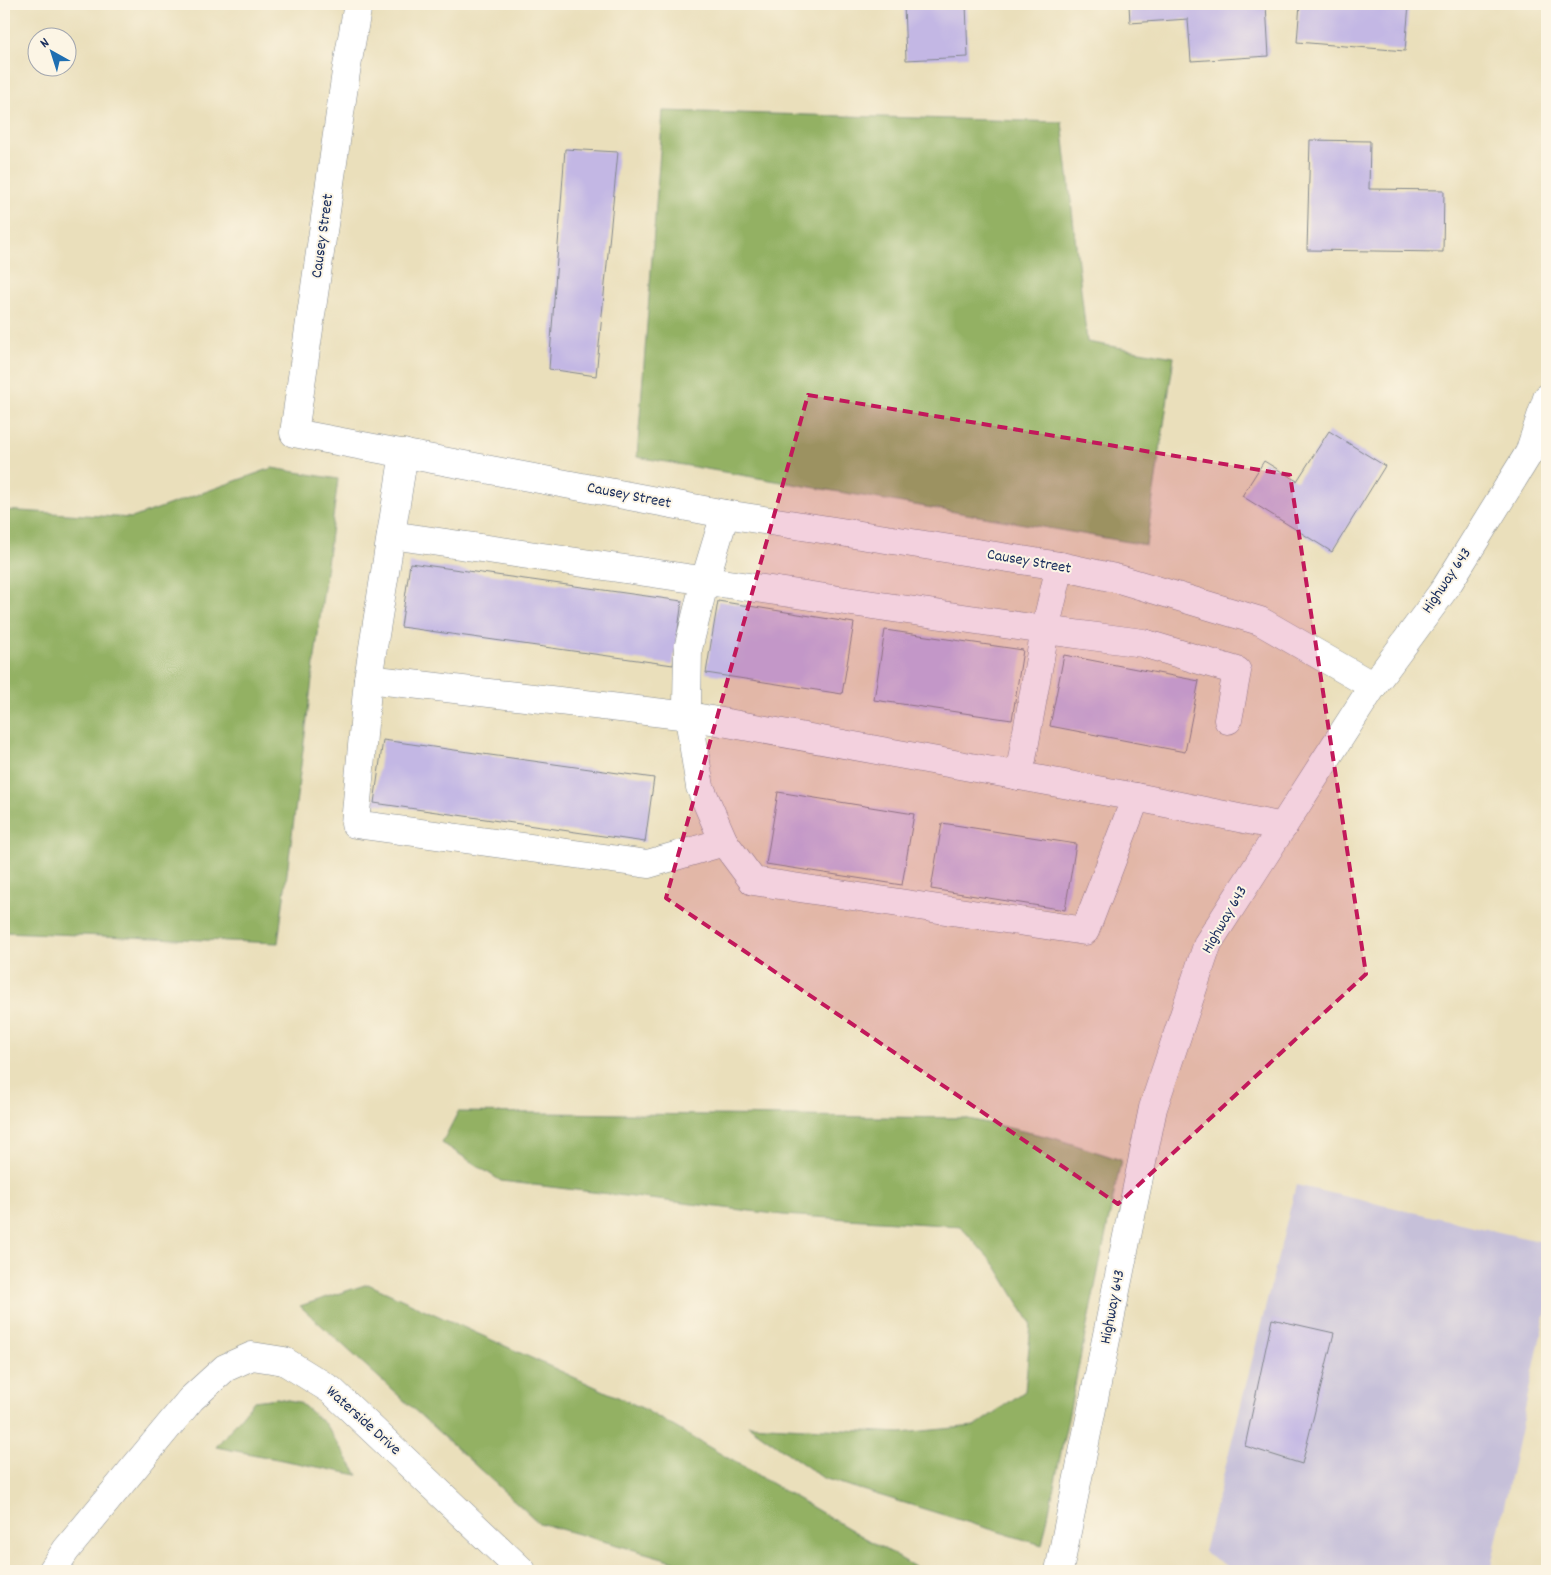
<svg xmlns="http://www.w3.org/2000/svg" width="1551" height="1575" font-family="Dekko,sans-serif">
<rect width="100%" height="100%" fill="#fcf5e5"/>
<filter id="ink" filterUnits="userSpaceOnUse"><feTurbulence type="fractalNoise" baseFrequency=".02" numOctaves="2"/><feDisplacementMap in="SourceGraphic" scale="10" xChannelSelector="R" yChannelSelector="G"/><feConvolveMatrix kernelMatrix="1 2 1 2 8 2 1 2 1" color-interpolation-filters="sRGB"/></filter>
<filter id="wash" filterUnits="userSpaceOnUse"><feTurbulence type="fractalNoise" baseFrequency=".0096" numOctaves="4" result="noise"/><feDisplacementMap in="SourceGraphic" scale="20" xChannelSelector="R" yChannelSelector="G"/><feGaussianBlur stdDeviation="1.12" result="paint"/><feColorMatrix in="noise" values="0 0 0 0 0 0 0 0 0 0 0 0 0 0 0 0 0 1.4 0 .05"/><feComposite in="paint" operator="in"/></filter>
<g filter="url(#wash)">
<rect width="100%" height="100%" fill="#eadfbb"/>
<polygon fill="#c6c0d9" points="1296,1185 1547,1243 1547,1307 1490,1571 1235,1571 1204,1552"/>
<g fill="#93b164" stroke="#577061">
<polygon points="663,111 1062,122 1087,342 1174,357 1146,545 637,457"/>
<polygon points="272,468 338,479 278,943 4,932 4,510 132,518"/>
<polygon points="458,1112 964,1118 1054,1138 1121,1160 1042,1545 823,1478 748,1425 901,1433 975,1426 1025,1391 1031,1324 996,1266 960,1226 783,1215 501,1181 442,1143"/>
<polygon points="368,1284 642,1408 922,1571 709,1571 539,1523 300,1306"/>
<polygon points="277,1398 299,1402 325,1424 358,1475 216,1447 254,1401"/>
</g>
<g id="blocks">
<g fill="#c3b7e4">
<polygon points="904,4 966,4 968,57 906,60"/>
<polygon points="1129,4 1266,4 1269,56 1191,61 1188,19 1130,23"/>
<polygon points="1300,4 1409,4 1405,51 1297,42"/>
<polygon points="1310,140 1370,141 1369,189 1444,190 1443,252 1307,250"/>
<polygon points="565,149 618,152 596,376 549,369"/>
<polygon points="1329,431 1385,466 1332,552 1242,496 1264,461 1297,481"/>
<polygon points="410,563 682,601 673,665 401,627"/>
<polygon points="718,601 854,623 842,694 706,673"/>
<polygon points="885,630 1023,650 1012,720 874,700"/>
<polygon points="1064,655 1199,681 1185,752 1050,726"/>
<polygon points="383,740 654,778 645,842 374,803"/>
<polygon points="778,792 914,814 902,885 766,864"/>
<polygon points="942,823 1076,844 1065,910 931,889"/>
<polygon points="1272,1319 1334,1333 1302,1464 1245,1446"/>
</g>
</g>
</g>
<g filter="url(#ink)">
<use href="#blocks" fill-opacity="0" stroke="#82878c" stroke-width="1"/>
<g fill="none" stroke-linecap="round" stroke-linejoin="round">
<defs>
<g id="minor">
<polyline points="358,4 346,72 294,433 725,514 1060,566 1119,579 1260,621 1373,686"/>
<polyline points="404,453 368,679 355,824 648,864 724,842"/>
<polyline points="725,514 705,580 688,649 687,705 700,787 724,842 753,881 1085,931 1136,797 1283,827"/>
<polyline points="391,535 1045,630 1143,643 1237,671 1228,720"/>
<polyline points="368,679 689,716 1136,797"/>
<polyline points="1019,776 1045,630 1060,566"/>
<polyline points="52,1571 66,1550 191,1399 225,1368 252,1356 284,1361 331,1390 522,1571"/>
<polyline points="1059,1571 1153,1108 1208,943 1373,686 1446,587 1529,453 1547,398"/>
</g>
</defs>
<use href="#minor" stroke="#82878c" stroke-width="29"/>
<use href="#minor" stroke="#fff" stroke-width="28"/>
</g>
</g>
<path fill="#c2185b" fill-opacity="0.2" stroke="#c2185b" stroke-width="4" stroke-dasharray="10 6" stroke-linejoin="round" d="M808 395 1290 475 1366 974 1118 1204 666 898Z"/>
<g text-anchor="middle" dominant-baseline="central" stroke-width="4" stroke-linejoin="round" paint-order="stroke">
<g font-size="16" fill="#1b2f5e" stroke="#fcf5e5">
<text transform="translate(323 236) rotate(-82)">Causey Street</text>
<text transform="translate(629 496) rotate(11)">Causey Street</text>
<text transform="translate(1029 562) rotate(10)">Causey Street</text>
<text transform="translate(1447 581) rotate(-56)">Highway 643</text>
<text transform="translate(1225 920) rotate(-60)">Highway 643</text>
<text transform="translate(1113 1307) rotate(-79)">Highway 643</text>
<text transform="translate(363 1421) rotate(42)">Waterside Drive</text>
</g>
</g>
<rect width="1551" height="1575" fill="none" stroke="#fcf5e5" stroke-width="20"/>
<g transform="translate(52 52) rotate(321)"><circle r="24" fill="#fcf5e5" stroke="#a2a6af"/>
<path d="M0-4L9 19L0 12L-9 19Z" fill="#1f6fb2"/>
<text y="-8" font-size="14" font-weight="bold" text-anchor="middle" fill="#1b2f5e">N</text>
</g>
</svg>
